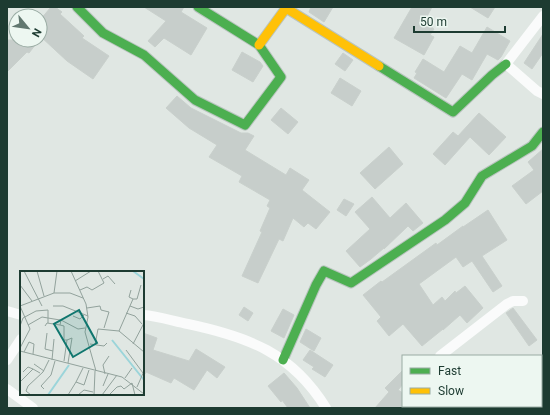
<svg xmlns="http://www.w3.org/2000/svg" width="550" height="415" font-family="Roboto,sans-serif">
<rect width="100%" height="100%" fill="#e0e7e3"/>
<g fill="#c7cecb" stroke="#c9d0cc">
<polygon points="51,7 55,7 62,12 60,14 84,36 82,38 109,56 93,79 67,61 40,36 40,20"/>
<polygon points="144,7 184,7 181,12 207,28 191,55 164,38 155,47 148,41 166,21"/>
<polygon points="311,7 333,7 324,22 309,12"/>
<polygon points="412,7 432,7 424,22 434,29 430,35 434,37 424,55 394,38"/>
<polygon points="470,7 495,7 488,18"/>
<polygon points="487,27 510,41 501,57 498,60 487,54 472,80 462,74 446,98 414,78 417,73 415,72 423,59 444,72 460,46 472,53"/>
<polygon points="543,34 543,53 532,69 524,63"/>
<polygon points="7,40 39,40 29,53 27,52 7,72"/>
<polygon points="242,52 260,62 263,66 253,82 232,70"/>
<polygon points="343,53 353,60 345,71 335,64"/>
<polygon points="340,78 361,91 352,106 331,93"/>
<polygon points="177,96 191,108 241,133 248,133 254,136 245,150 286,175 290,168 309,180 302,190 330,212 316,229 308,223 304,227 293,218 283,241 279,239 258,283 242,276 262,232 260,231 270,208 267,206 270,200 239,182 242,176 209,157 217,145 189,128 166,108"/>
<polygon points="281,108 298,122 288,134 271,120"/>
<polygon points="479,113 506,137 489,155 470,137 445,165 433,154 453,132 458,136"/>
<polygon points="389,147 403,164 375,189 360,173"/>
<polygon points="543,149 543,191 526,204 512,186 534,170 528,162"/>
<polygon points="372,197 390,218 406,203 423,223 413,231 408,226 384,249 384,248 371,259 360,267 346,251 370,229 355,212"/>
<polygon points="344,199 354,204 346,216 337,210"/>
<polygon points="488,210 507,240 482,256 502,286 493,292 472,261 463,267 456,257 419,284 433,305 442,297 445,301 455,291 456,293 465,286 483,308 467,323 460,315 443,330 443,329 422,346 403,324 389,336 377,321 381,317 363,295 381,281 382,282 436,243 437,245 463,226 463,227"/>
<polygon points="244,307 253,313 248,321 239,315"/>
<polygon points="513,308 537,340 529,346 506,313"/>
<polygon points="283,309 294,315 284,338 271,331"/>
<polygon points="306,329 321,338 314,351 300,342"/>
<polygon points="143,333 157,338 153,350 189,361 196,349 225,367 217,378 207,370 194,390 174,378 171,383 146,372 145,374 143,374"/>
<polygon points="310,350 333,365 325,377 312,369 314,367 303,360"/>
<polygon points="403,370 403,384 398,390 403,393 403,408 375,408 389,392 385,388"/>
<polygon points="284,373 297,388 310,408 288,408 282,400 281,402 268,386"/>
</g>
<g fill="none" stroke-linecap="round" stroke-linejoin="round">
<defs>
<g id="fast">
<polyline points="77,7 103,33 144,55 195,100 245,125 281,77 259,45 198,7"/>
<polyline points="379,66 453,112 492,75 506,64"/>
<polyline points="283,360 316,285 324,271 351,283 445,220 465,203 482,176 532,146 543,132"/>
</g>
<polyline id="slow" points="259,45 286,8 379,66"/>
</defs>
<use href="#fast" stroke="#b9c4bf" stroke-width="11"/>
<use href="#slow" stroke="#b9c4bf" stroke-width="11"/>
<g stroke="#fafbfb" stroke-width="10">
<polyline points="543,16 506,64 537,91 543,94"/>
<polyline points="7,311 21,315"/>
<path d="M143 315C158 316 173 321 188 324 249 337 292 353 326 408"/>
<polyline points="440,356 507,304 513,301 523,301"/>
<polyline points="7,360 21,339"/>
<polyline points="7,389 33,408"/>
<polyline points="541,396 543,395"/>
<polyline points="442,406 444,408"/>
<polyline points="512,408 516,406"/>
</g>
<use href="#fast" stroke="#4caf50" stroke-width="9"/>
<use href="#slow" stroke="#ffc107" stroke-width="9"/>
</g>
<g transform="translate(20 271)">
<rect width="124" height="124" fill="#e0e7e3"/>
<path fill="none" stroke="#9bd5da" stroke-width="2" d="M113 0 124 8M92 69 124 109M28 124 49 94"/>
<path fill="none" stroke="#92a29c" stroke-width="1" d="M4 0 22 35M17 0 24 25M51 0 66 33 68 46 65 61 76 100M83 8 88 5 95 13M55 10 71 0M0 14 12 30M60 19 67 16 72 19 84 12 78 0M111 19 109 26 113 28 99 60 124 81M34 22 37 0M113 28H117L121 14M0 35 34 22H50L63 27M33 35H43L68 45M110 35 118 38 124 36M67 37 80 35 81 39 89 41 84 57M106 42 115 45 122 53M53 45 60 48 64 44M8 54 22 46 40 49M40 54 44 55V69H47L44 90M0 55 3 47 16 40 28 39V52M25 55 27 52 40 54 41 49 58 58 65 57M27 62 25 78 33 80M47 69 52 67 48 92M70 73 84 75 87 72M113 73 124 52M75 74 78 58 99 60M0 77 10 58 0 35M106 79 123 102M0 80 102 106 124 123M4 81 9 71 14 73 13 83M32 89 34 68M14 93 24 100M3 101 8 96 13 98M85 103 83 94 89 85M105 107 112 97M0 111 13 98 20 102M56 111 63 97M112 112 115 124M83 115 88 103M117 116 124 100M24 118 21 115 31 104 35 90M11 124 6 120 8 115 23 101 29 89M48 124 56 111 64 114 69 99M58 124 64 119 73 121M74 124 75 100M82 124 97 104M89 124 97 116 101 115 104 118 112 112"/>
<path fill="#0f766e" fill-opacity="0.15" stroke="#0f766e" stroke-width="2" d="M59 39 77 72 53 86 34 53Z"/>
<rect width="124" height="124" fill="none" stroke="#1d3b31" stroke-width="2"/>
</g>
<rect width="550" height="415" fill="none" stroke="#1d3b31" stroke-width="16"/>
<rect x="402" y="355" width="140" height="52" fill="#edf7f1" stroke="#9aaca4"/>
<rect x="410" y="368" width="20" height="6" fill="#4caf50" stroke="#9aaca4"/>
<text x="438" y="375" font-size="12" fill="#1d3b31">Fast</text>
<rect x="410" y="388" width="20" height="6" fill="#ffc107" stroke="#9aaca4"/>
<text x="438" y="395" font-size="12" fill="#1d3b31">Slow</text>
<g transform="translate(28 28) rotate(119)"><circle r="19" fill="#edf7f1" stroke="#9aaca4"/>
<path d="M0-3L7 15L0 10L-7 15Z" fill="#61776f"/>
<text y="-6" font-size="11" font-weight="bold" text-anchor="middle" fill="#1d3b31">N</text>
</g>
<path d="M414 26v6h91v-6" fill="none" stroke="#1d3b31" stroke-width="2"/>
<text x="420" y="26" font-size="12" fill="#1d3b31" stroke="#edf7f1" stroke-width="3" paint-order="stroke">50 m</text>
</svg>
